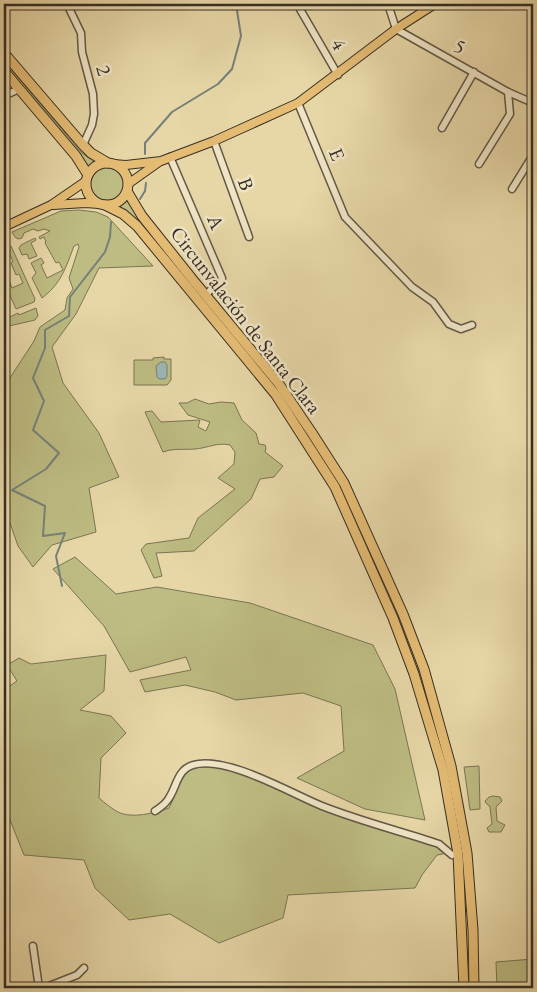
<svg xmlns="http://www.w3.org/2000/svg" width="537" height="992" font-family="'EB Garamond',serif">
<rect width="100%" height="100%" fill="#e7d7a7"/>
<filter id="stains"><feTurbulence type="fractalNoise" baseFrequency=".004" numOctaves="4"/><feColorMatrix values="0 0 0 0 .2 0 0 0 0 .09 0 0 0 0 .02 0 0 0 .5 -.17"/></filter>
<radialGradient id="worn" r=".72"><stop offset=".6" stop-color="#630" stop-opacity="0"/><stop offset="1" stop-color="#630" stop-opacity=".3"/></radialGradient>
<g fill="#bdbc82" stroke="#7a7554">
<polygon points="4,61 81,152 94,162 86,168 79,154 4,64"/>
<circle cx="107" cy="184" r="17"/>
<polygon points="126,200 182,273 180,274 139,224 119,207"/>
<path d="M79 210 96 212 108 217 153 266 99 268 76 314 52 347 63 383 99 433 119 477 89 488 96 532 52 545 33 567 18 546 4 506V387L34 341 40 327 65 310 67 298 73 289 69 278 79 247 78 244 74 246C66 267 61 284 42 298L32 278 36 273 31 263 41 258 44 263 41 265 47 278 63 270 59 262 56 263 45 243 46 242 44 237 40 239 39 237 50 231 44 229 38 231 33 229 24 233 22 238 18 239 15 237 12 232 61 211Z"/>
<polygon points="35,238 36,240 31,243 37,256 29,259 27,254 22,255 19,248 21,245"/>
<polygon points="11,246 35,299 34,302 16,309 8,291 4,292 4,268 5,267 9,274 7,275 12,288 23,283 19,274 16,275 11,263 13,261 10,255 6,257 4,250"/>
<polygon points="4,308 8,318 18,313 19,315 36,308 38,316 35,320 9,326 7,322 4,324"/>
<polygon points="164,357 164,359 171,359 171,380 167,385 134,385 134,360 153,360 153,358"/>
<path d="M195 399 209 404 221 402 234 403 242 420 256 433 259 444 265 445 266 448 265 452 283 466 274 477 260 479 251 499 194 551 156 553 162 576 154 578 141 550 146 544 189 538 198 518 235 489 218 478 234 464 235 452 230 445C217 442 208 448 195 449 183 450 174 448 163 452L145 412 152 411 161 422 200 420 198 427 206 431 210 422 188 415 179 403H187Z"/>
<polygon points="75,557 116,594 157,587 250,603 373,645 395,689 425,820 365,809 297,778 344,751 341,706 303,693 236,700 215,692 185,685 145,692 140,680 191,670 186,657 130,672 104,626 53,569"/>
<path d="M106 655 104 691 80 710 111 716 126 733 101 758 99 798C105 803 112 809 118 812 132 819 155 813 169 808 187 771 176 763 225 768L439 847 444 851 443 854 437 855 422 875 415 888 288 895 283 918 219 943 170 914 129 920 95 888 84 860 24 855 4 805V690L17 681 7 665 19 658 31 664Z"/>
<polygon points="479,766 480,809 470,810 464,767"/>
<polygon points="493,796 500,797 502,801 496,807 497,821 505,825 501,832 489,832 487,828 492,824 490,807 486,803 485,801 489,797"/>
<polygon points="533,959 533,988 497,988 496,962"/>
</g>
<polygon fill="#9eb6b4" stroke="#75807b" points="161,362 165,362 167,365 167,376 165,379 159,379 157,377 156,366"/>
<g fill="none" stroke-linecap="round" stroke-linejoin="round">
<g stroke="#75807b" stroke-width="2">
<polyline points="145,154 145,143 172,112 218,84 232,69 241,36 236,4"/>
<polyline points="140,199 145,191 146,183"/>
<polyline points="62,586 56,556 65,533 43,536 45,506 12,490 46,469 59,453 33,430 44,401 33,378 45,348 45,330 69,316 70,297 105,252 110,237 111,222"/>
</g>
<defs>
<g id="minor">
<polyline points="67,4 81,33 82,52 93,94 94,114 92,125 83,145"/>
<polyline points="297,4 338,75"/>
<polyline points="388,4 396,29 508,92 533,103"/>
<polyline points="4,96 19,89"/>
<polyline points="298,103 345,217 412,287 433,302 449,324 461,329 472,325"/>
<polyline points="442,128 474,72"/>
<polyline points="214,141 249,237"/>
<polyline points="170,157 222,278 221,281 205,295"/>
<polyline points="479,164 510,114 508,92"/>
<polyline points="512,189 533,155"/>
<path d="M155 811C161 807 166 804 169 798 177 786 177 770 193 765 226 755 290 793 322 806 360 821 400 831 439 844L452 855"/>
<polyline points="33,946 39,988"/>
<polyline points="44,988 77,975 84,968"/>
</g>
<g id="major">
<polyline points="113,164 126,165 161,161 214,141 298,103 396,29 435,4"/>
<polyline points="128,184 159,162"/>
<polyline points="53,205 85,203 99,204"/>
<polyline points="4,227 51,205 86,181"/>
</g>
<g id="highway">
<polyline points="4,53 83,145 91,153 108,163"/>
<polyline points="4,71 76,156 88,175"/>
<circle cx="107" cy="184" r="21"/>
<polyline points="127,191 142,216 193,280 279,384 312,433 344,483 403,614 424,669 451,766 467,853 473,930 474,988"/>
<polyline points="105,205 123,214 137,226 276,395 335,487 393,618 414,674 443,770 458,854 464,988"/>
</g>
</defs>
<use href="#minor" stroke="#635846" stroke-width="9"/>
<use href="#major" stroke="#372e25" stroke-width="10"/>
<use href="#highway" stroke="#372e25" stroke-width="11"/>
<use href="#minor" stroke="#efe5c6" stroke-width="6"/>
<use href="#major" stroke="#e4bc74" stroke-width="8"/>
<use href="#highway" stroke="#e4bc74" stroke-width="9"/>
</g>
<g text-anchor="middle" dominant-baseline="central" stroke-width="5" stroke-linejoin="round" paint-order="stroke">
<g font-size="20" fill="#372e25" stroke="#efe5c6">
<text transform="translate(339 44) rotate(60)">4</text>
<text transform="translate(460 46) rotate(29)">5</text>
<text transform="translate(104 70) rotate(75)">2</text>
<text transform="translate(337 154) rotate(68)">E</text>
<text transform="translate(246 184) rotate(70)">B</text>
<text transform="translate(216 222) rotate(67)">A</text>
<text transform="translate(246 320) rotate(52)">Circunvalación de Santa Clara</text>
</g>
</g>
<rect width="537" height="992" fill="none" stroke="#e7d7a7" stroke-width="20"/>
<rect x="5" y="5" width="527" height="982" fill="none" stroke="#372e25" stroke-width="2.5"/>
<rect x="10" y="10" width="517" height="972" fill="none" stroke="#372e25"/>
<rect width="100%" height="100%" filter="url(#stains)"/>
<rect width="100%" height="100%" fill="url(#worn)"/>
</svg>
